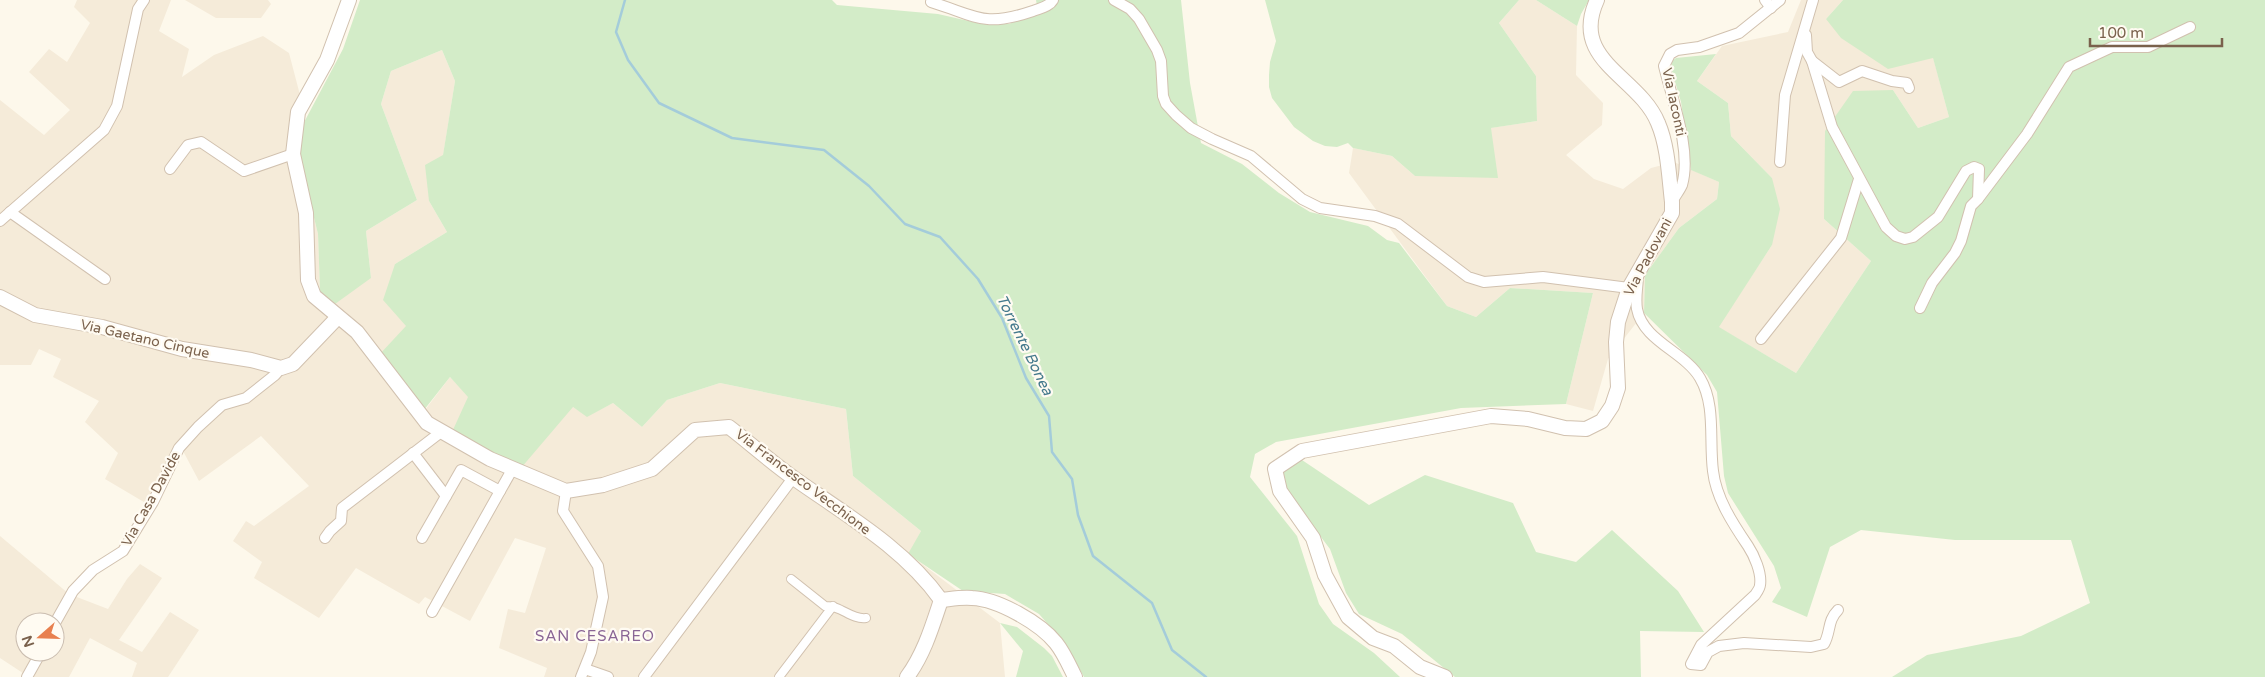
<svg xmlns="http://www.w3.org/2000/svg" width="2265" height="677" font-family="'Varela Round',sans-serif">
<rect width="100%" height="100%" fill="#fdf8eb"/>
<g fill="#f5ebd9" fill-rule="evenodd">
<polygon points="77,0 171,0 159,31 189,49 182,77 214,55 263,36 289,53 300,95 299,157 318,234 320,291 371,278 366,231 417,200 381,104 391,71 442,50 455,81 443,156 429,201 447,232 395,264 406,326 425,410 450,377 469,397 573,407 587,416 613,403 642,427 667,400 720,383 846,409 853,476 921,531 909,554 1000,623 1005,677 544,677 547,668 499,648 508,609 525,613 546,548 515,538 470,621 425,597 419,604 356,568 319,618 254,578 262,562 233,541 246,521 254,526 309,486 261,436 199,481 183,451 154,508 105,479 118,453 85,422 99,401 53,377 61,359 39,349 31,365 0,365 0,100 44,135 70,110 29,72 49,49 67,62 90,23 74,7"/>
<polygon points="185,0 268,0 271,4 261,18 216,18"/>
<polygon points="1519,0 1536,0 1577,26 1576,75 1603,103 1602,125 1566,155 1594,179 1623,189 1651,168 1674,162 1719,182 1717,199 1679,228 1645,275 1644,313 1608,359 1593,411 1566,404 1593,293 1510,288 1476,317 1447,306 1349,173 1353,148 1392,156 1415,176 1490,128 1537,121 1536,76 1499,23"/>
<polygon points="1801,0 1843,0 1826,19 1933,57 1949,117 1918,128 1893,90 1824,219 1871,261 1796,373 1718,327 1772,245 1772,178 1731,136 1728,103 1697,81 1722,46 1788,32"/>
<path d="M0 536 69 594 108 609 127 579 140 564 162 578 119 640 142 652 170 612 199 630 168 677H132L137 663 90 638 69 677H29L0 658ZM25 622H55V652H25Z"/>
</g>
<g fill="#d3ecc8">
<polygon points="360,0 832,0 837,5 938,14 982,24 1009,24 1038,12 1036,0 1181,0 1190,83 1201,143 1242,164 1279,193 1310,212 1368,226 1387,240 1399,243 1447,306 1476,317 1510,288 1593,293 1566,404 1461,408 1276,442 1255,454 1250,477 1297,536 1319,604 1333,624 1374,653 1400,677 1084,677 1067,646 1039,614 1005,594 963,591 908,554 921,531 853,476 846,409 720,383 667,400 642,427 613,403 587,417 573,407 521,468 452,432 468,397 450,377 424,410 379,355 406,326 383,300 395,264 447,232 429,201 425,165 443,155 455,81 442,50 391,71 381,104 417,200 366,231 371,278 335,304 320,291 318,234 299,157 301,128 343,49"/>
<polygon points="1265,0 1519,0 1499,23 1536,76 1537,121 1491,128 1498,178 1415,176 1392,156 1353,148 1348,143 1337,147 1325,146 1313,141 1294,127 1272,98 1269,87 1269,75 1270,62 1276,41"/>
<polygon points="1536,0 1589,0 1581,14 1577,26"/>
<polygon points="1843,0 2265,0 2265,677 1892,677 1927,655 2021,636 2090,603 2071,540 1955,540 1861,530 1830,547 1807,617 1772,602 1781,588 1774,566 1728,493 1724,476 1717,392 1707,375 1644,313 1645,275 1679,228 1717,199 1719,182 1691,170 1681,102 1671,68 1672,61 1676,58 1716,54 1697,81 1728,103 1731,136 1772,178 1780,209 1772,245 1719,327 1796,373 1871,261 1824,219 1825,131 1853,91 1893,90 1918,128 1949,117 1933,58 1888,69 1841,38 1826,19"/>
<polygon points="1302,460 1369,505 1425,475 1513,503 1536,552 1576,562 1612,530 1678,591 1704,632 1640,631 1641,677 1455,677 1402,634 1359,614 1346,593 1330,549 1287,492 1281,470 1291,463"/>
<polygon points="1000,623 1017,627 1044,648 1052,656 1063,677 1016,677 1023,651"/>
</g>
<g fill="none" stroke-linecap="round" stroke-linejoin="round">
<polyline stroke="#a4ccda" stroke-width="2.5" points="625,0 616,32 628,60 659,103 732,138 824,150 869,186 905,224 940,237 978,279 1002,318 1026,378 1049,416 1052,452 1072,479 1078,515 1093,556 1152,603 1172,650 1206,677"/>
<defs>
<g id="pedestrian">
<path d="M791 579 825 606C841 605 851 620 866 618"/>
<polyline points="779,677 833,606"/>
</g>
<g id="minor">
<polyline points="1114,0 1130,9 1139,19 1157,50 1161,61 1163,96 1166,104 1176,115 1191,128 1212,139 1251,156 1302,199 1320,208 1375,216 1398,224 1468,277 1484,282 1543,277 1629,288"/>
<polyline points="1765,0 1771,8"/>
<path d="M931 2C977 16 983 28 1033 11 1040 8 1049 7 1053 0"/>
<polyline points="1806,35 1807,52 1812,61 1839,82 1862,71 1892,81 1907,83 1909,88"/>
<polyline points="1812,61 1832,127 1886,227 1896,236 1905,239 1913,237 1938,217 1966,171 1974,167 1979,169 1978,199 1971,206 1961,241 1955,253 1932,283 1920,308"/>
<polyline points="1780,162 1785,95 1813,0"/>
<polyline points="170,169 188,145 201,142 244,171 293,154"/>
<polyline points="1978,199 2027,134 2069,67 2112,47 2148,47 2190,27"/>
<path d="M1672 202C1675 196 1680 190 1682 185 1692 151 1672 99 1664 66L1670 54 1677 50 1699 47 1739 33 1780 0"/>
<polyline points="10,212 105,279"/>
<polyline points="0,221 104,130 117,106 138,9 144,0"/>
<path d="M1638 275C1638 286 1635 297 1637 309 1643 341 1685 352 1700 378 1716 405 1709 440 1713 471 1716 498 1733 524 1748 546 1754 555 1762 573 1760 585 1760 588 1757 592 1755 595L1701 645 1691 664 1701 665 1708 652 1719 646 1744 643 1811 647 1824 644C1831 632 1827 621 1838 610"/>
<polyline points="1761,339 1841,238 1859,179"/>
<polyline points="413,453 446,496"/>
<polyline points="566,491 563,511 598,566 603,597 591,652 581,677"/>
<polyline points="325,538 330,531 341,521 342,508 441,432"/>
<polyline points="422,538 461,470 500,491"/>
<polyline points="432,612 513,468"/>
<polyline points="55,623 73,591 93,570 123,551 153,502 179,448 198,427 222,405 246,398 275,375 281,368"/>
<polyline points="585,669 608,677"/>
<polyline points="27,677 41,652"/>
<polyline points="644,677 793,478"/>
</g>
<g id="tertiary">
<path d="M349 0 327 60 298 112 293 154 306 213 308 280 314 296 357 332 427 423 490 459 566 491 603 485 652 469 695 430 729 427C751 444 772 463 795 479 846 515 904 548 941 600"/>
<polyline points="0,297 35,315 102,327 182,349 251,360 281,368 293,364 338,317"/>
<path d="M941 600C951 599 962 597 972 598 998 599 1040 623 1056 643 1064 653 1069 665 1075 677"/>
<path d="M907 677C924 654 932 627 941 600"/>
<path d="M1445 677 1420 667 1394 646 1373 638 1348 617 1325 575 1313 538 1280 491 1275 469 1302 451 1491 416 1528 419 1565 428 1586 429 1602 421 1612 406 1618 388 1616 342 1618 322 1629 288 1672 213V202C1669 177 1668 146 1658 123 1639 76 1569 61 1597 0"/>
</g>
</defs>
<use href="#pedestrian" stroke="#d1c1af" stroke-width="10"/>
<use href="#minor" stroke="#d1c1af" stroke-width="12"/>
<use href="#tertiary" stroke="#d1c1af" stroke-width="16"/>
<use href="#pedestrian" stroke="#fff" stroke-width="8"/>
<use href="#minor" stroke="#fff" stroke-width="10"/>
<use href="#tertiary" stroke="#fff" stroke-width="14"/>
</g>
<g text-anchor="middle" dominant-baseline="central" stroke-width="4.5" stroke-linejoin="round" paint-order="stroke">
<g font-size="14" fill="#7a614c" stroke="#fffbf2">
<text transform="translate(1674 102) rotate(78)">Via Iaconti</text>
<text transform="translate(1648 257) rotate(-62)">Via Padovani</text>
<text transform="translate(145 339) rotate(13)">Via Gaetano Cinque</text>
<text transform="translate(803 482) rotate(37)">Via Francesco Vecchione</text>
<text transform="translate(151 499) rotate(-61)">Via Casa Davide</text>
</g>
<g font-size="15" font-style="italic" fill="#457a8d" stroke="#fffbf2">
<text transform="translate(1025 345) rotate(64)">Torrente Bonea</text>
</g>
<g font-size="15" letter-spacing="1" fill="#8a6595" stroke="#fffbf2">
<text x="595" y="636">SAN CESAREO</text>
</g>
</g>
<g transform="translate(40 637) rotate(250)"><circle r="24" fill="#fffbf2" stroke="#cabdb0"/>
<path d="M0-4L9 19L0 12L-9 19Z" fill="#e8804f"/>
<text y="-8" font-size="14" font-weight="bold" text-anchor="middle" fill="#7a614c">N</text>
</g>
<path d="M2090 38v8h132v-8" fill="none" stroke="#7a614c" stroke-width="2.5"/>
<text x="2098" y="38" font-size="15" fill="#7a614c" stroke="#fffbf2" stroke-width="4" paint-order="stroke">100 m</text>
</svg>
